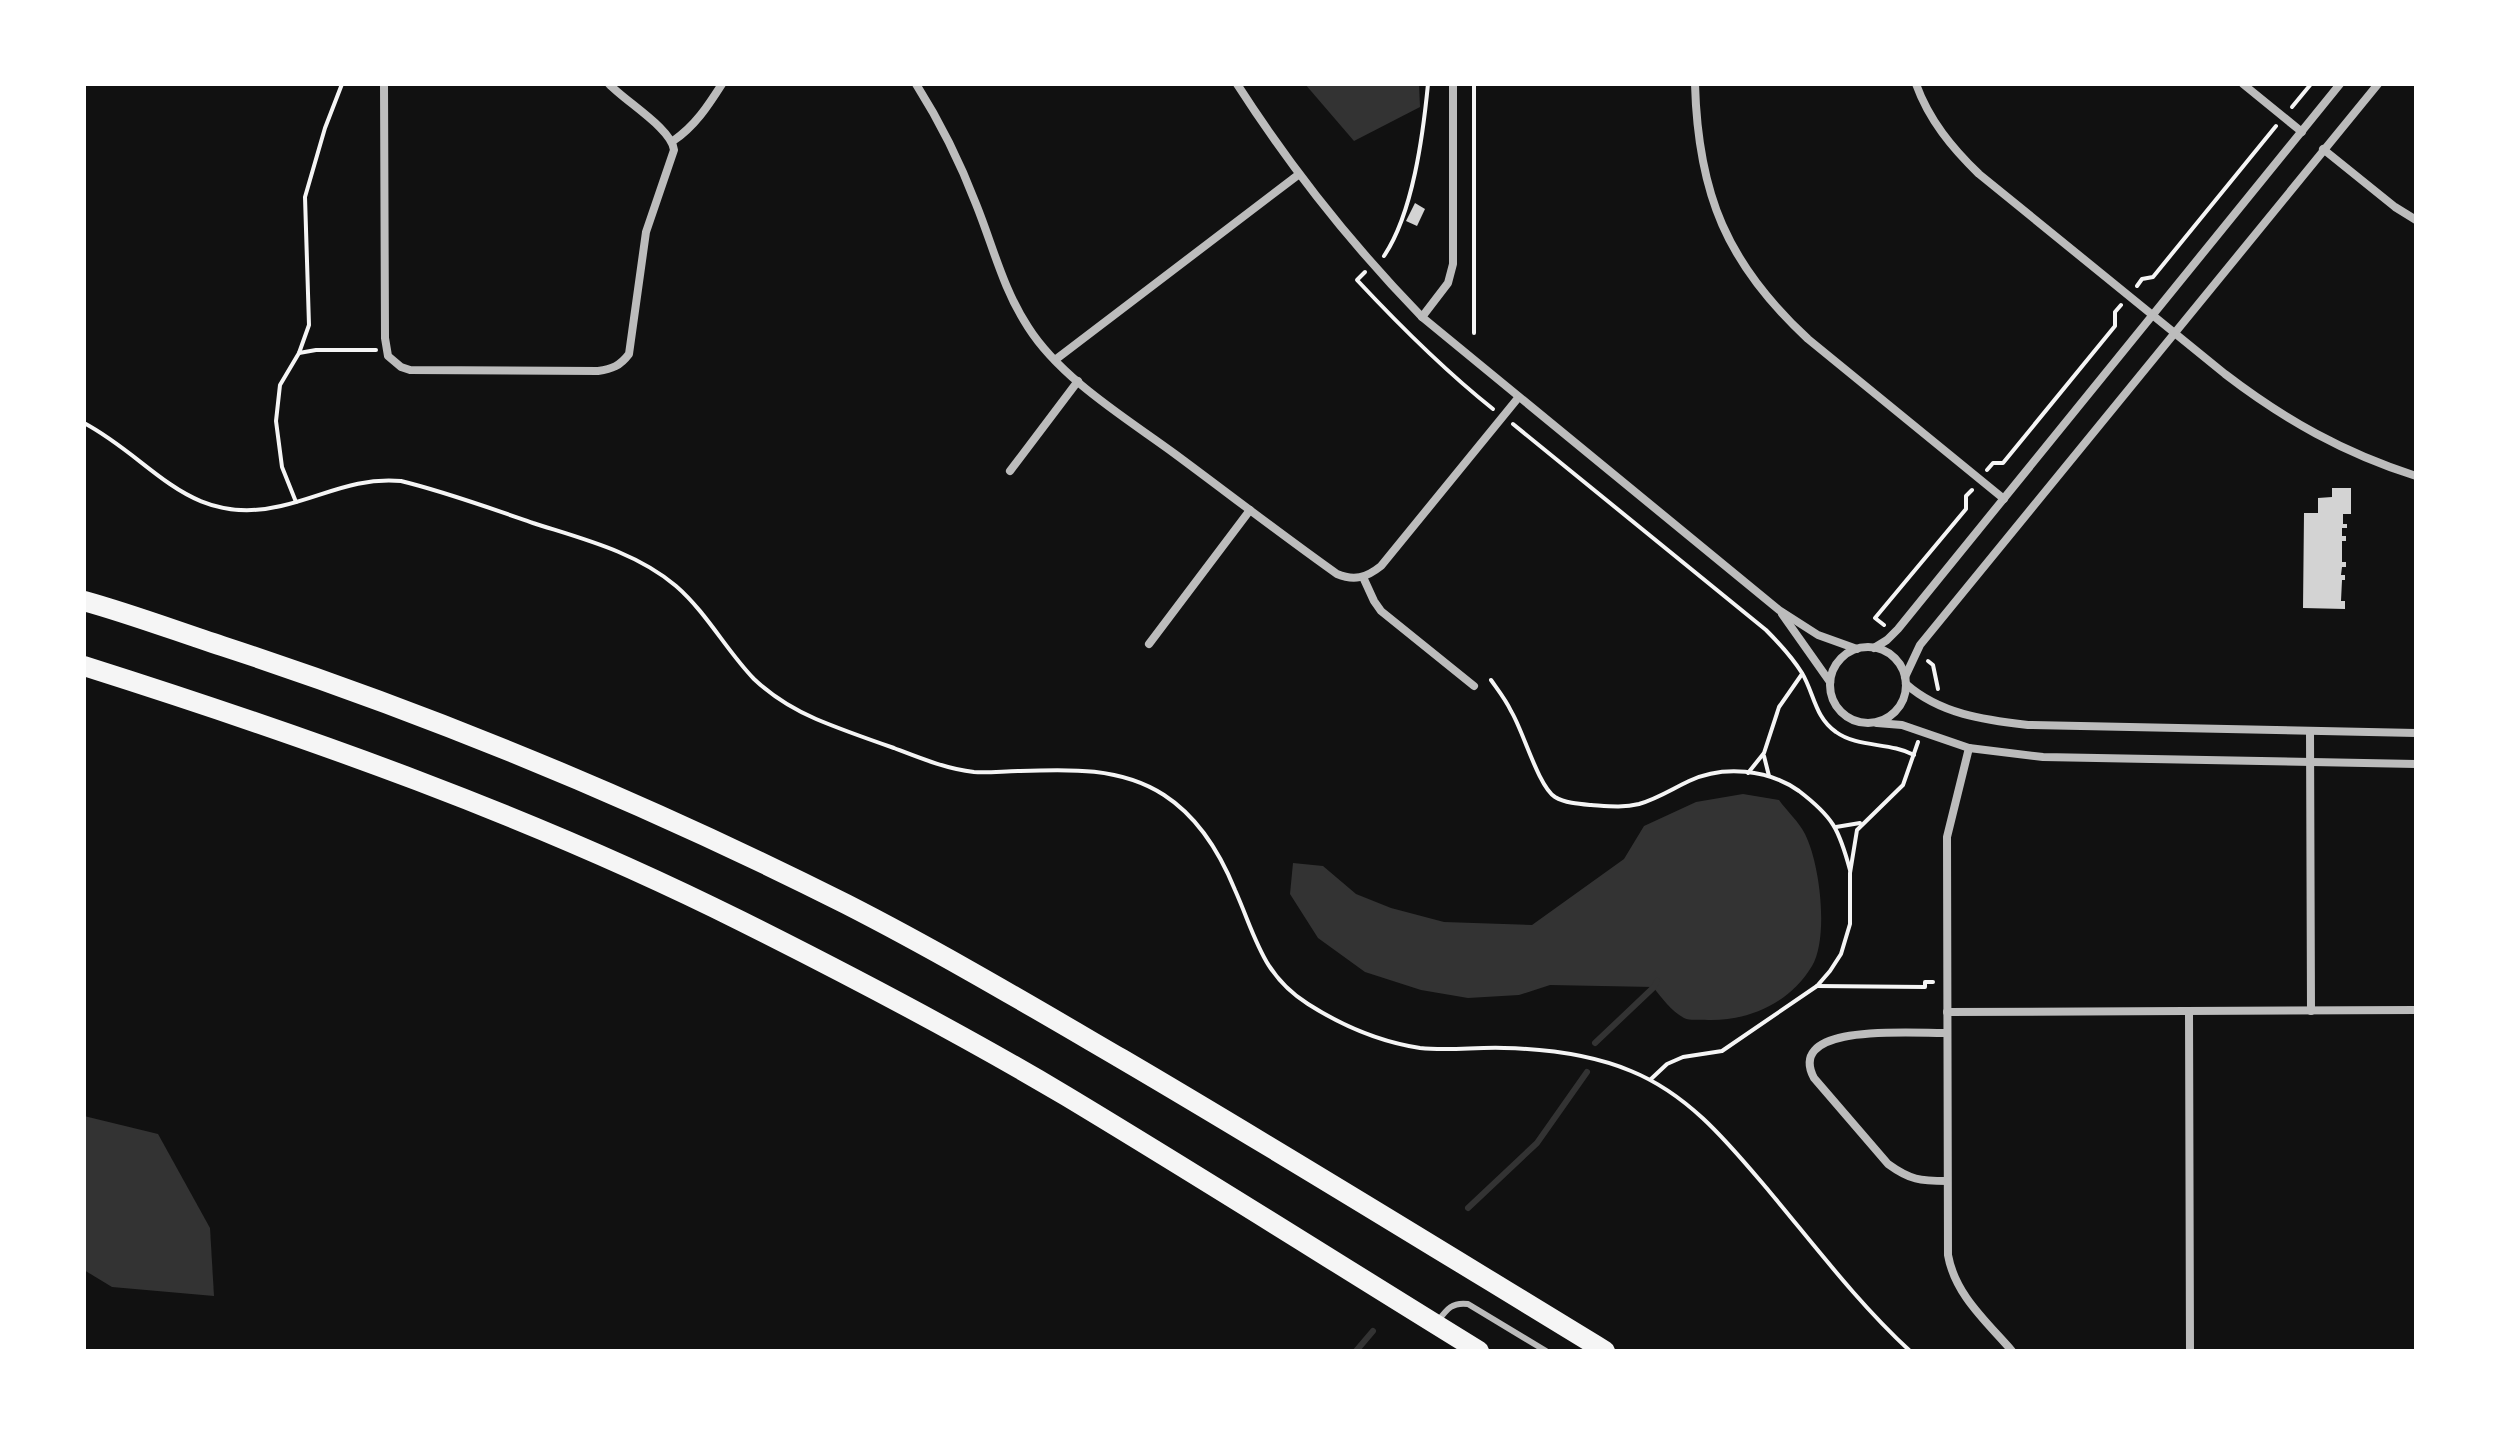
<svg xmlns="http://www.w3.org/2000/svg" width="2500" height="1435" font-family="Montserrat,sans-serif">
<rect width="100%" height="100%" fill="#111"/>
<g fill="#333">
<polygon points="1305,84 1419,84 1420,107 1354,141"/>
<path d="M1743 794 1779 800C1787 811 1799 822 1805 834 1820 864 1829 937 1812 966 1790 1003 1749 1021 1708 1020 1700 1019 1690 1021 1684 1018 1671 1011 1662 998 1653 987L1550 985 1519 995 1468 998 1421 990 1365 972 1318 938 1290 894 1293 863 1323 866 1356 894 1391 908 1444 922 1532 925 1624 859 1644 826 1696 802Z"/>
<polygon points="84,1116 158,1134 210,1228 214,1296 112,1287 84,1270"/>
</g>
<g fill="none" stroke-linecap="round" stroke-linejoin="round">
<g stroke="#333" stroke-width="6">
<polyline points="1595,1043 1654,987 1657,981"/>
<polyline points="1468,1208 1537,1143 1587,1072"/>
<polyline points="1356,1351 1373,1331"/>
</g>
</g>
<g fill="#d3d3d3">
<polygon points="1415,203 1425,209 1417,226 1406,221"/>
<polygon points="2332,488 2351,488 2351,514 2343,514 2343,524 2347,524 2347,528 2342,528 2342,536 2346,536 2346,541 2342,541 2342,562 2346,562 2346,567 2342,567 2341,575 2345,575 2345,580 2342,580 2341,601 2345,601 2345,609 2303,608 2304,513 2318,513 2318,498 2332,497"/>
</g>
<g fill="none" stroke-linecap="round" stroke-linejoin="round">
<g stroke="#f5f5f5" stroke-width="4">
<polyline points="1474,84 1474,333"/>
<polyline points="2292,107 2311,84"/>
<path d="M1384 256C1413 213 1423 135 1428 84"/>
<path d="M1365 272 1357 280C1400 326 1444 370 1493 409"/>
<polyline points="2137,286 2142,279 2153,277 2276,126"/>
<polyline points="299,353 316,350 376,350"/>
<path d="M84 423C154 460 188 528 281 506 324 496 355 477 401 481 446 492 490 508 533 523 583 539 636 552 676 586 707 613 726 650 754 679 772 696 793 709 816 719 842 730 868 739 894 748 920 758 947 769 974 772 989 773 1005 771 1020 771 1069 769 1121 767 1164 795 1198 817 1220 853 1235 890 1256 937 1262 975 1308 1004 1341 1025 1381 1042 1420 1048 1448 1051 1476 1047 1504 1048 1547 1049 1590 1054 1631 1071 1690 1095 1729 1144 1769 1191 1815 1246 1858 1303 1910 1351"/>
<path d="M1513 424 1766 630C1779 643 1792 657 1802 673 1814 693 1815 718 1836 732 1858 748 1890 742 1914 755"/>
<polyline points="1987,470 1993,463 2003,463 2115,326 2115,312 2121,305"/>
<polyline points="296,502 282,467 276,421 280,385 299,353 309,325 305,197 325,128 342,84"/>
<polyline points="1884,625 1875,618 1966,509 1966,496 1972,490"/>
<polyline points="1928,661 1933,665 1938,689"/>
<path d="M1491 680C1498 690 1506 700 1511 711 1523 730 1538 786 1555 797 1565 803 1579 804 1591 805 1607 806 1623 808 1639 804 1657 799 1672 789 1689 781 1723 765 1768 769 1799 791 1833 817 1839 829 1850 870"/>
<polyline points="1764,756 1769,776"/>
<polyline points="1748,773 1764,753 1779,707 1802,674"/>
<polyline points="1836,827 1860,823"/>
<polyline points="1817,986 1925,987 1925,982 1933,982"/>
<polyline points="1651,1079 1667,1064 1683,1057 1722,1051 1817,986 1830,971 1841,954 1850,924 1850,873 1857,830 1903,785 1918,742"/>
</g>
<path stroke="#bcbcbc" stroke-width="6" d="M1438 1321C1447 1309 1452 1302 1468 1304L1546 1351"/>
<g stroke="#bcbcbc" stroke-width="8">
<path d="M384 84 385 338 388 356 401 367 410 370 598 371C612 369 620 366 629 354L646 232 674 150C672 129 626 102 609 84"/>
<path d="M916 84C940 122 960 162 976 204 993 246 1003 289 1028 327 1061 379 1126 418 1175 454 1229 494 1282 535 1337 574 1354 581 1366 578 1381 566L1518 398"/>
<path d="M1237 84C1291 168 1352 245 1422 317L1779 610 1818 635 1857 649"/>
<path d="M1695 84C1698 194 1727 264 1808 339L2004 499"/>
<path d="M1916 84C1929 120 1952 148 1979 174L2225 374C2285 420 2344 453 2416 476"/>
<polyline points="2243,84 2302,132"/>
<path d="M673 141C695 126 708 106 722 84"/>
<polyline points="2323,149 2395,207 2416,220"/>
<polyline points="1422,317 1448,283 1453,264 1453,84"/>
<polyline points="1055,360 1298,175"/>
<polyline points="1010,471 1078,381"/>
<polyline points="1363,577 1374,601 1381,611 1474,686"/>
<polyline points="1782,614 1830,682"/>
<polyline points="1149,644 1250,510"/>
<circle cx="1868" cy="685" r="38"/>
<polyline points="1874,648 1887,640 1898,629 2340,84"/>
<polyline points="1905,677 1920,645 2378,84"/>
<path d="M1906 684C1940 714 1984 720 2028 725L2416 733"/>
<polyline points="1877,723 1902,725 1969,748 2043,757 2416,764"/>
<polyline points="2310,731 2311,1011"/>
<path d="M1969 748 1947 837 1948 1255C1955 1295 1987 1322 2012 1351"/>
<polyline points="1947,1012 2416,1010"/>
<polyline points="2189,1012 2190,1351"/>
<path d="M1947 1181C1920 1181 1910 1180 1888 1164L1814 1078C1784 1021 1918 1034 1947 1033"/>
</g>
<g stroke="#f5f5f5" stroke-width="20">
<path d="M84 601C131 614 176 631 222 646 436 716 645 803 846 904 940 952 1031 1006 1122 1059 1284 1154 1444 1253 1605 1351"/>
<path d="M84 666C308 737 531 816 741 921 851 976 960 1033 1066 1096 1204 1179 1341 1266 1479 1351"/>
</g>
</g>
<rect width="2500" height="1435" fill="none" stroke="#ffffff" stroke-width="172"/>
</svg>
